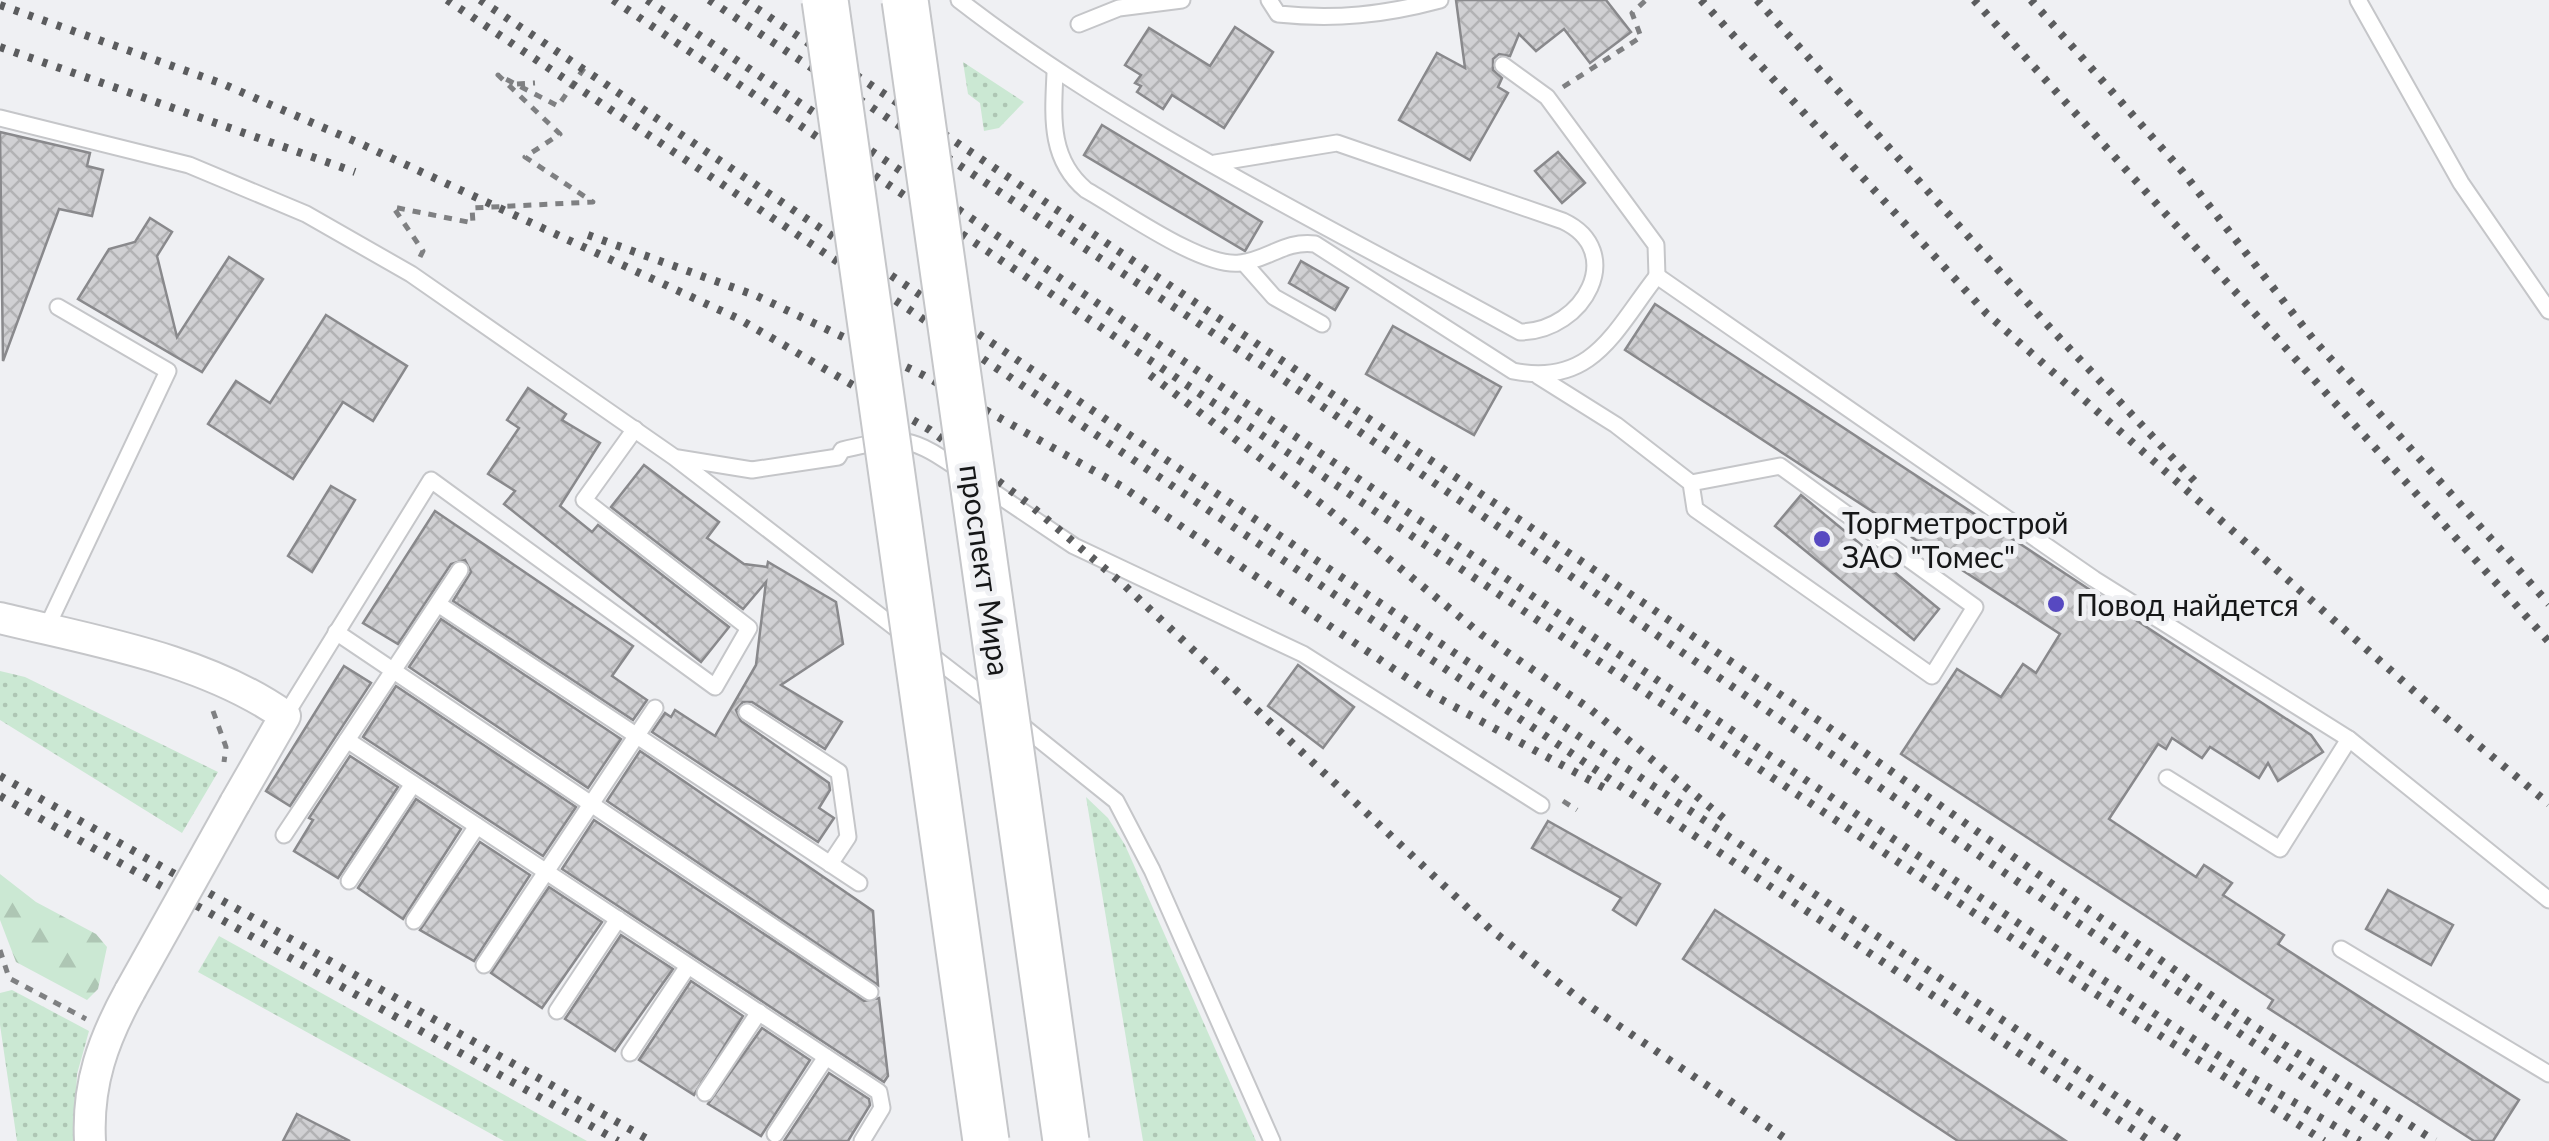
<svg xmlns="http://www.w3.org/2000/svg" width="2549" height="1141" font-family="Lato,sans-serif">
<defs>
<pattern id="grass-dots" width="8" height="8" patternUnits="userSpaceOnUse" patternTransform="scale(2.5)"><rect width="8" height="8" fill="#cbe8d3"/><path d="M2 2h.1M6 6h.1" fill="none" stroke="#aec6b4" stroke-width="1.8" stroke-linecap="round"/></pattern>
<pattern id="forest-firs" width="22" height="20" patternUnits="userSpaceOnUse" patternTransform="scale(2.5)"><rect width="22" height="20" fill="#cbe8d3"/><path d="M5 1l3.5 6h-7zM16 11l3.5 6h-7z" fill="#aec6b4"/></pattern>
<pattern id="building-cross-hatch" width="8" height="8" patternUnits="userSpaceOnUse" patternTransform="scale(2.5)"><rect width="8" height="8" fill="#d0d0d3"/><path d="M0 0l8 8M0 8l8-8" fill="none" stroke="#b2b2b4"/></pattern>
</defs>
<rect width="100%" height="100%" fill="#eff0f3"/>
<g fill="url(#grass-dots)">
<polygon points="963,62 1024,102 999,128 984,131 980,103 968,94"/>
<polygon points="0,671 25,677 218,772 182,833 0,720"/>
<polygon points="1086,797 1108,818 1125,845 1256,1141 1143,1141"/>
<polygon points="219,936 587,1141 504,1141 198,972"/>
<polygon points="12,990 89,1031 77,1074 74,1141 17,1141 0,1025 0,993"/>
</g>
<polygon fill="url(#forest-firs)" points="0,874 36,902 96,934 107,947 98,989 87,1000 16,962 0,920"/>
<g fill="url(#building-cross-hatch)" stroke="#89898c" stroke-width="2.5">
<polygon points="1456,0 1606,0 1631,32 1590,63 1564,29 1536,51 1519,34 1510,56 1499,54 1493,59 1493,70 1502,78 1498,87 1508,93 1470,160 1399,120 1437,53 1465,68"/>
<polygon points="1235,27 1273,52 1224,128 1172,95 1163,109 1137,92 1141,86 1135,83 1141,75 1125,65 1149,28 1210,66"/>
<polygon points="1102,125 1262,222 1245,251 1084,155"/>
<polygon points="0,132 90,153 87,166 103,170 92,216 59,209 3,361"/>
<polygon points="1558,152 1585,183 1562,203 1535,171"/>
<polygon points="150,218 172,232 157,256 177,337 229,257 263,279 202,372 78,299 109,249 135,242"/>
<polygon points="1301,261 1348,288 1335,310 1289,283"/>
<polygon points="1655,304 2311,735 2323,752 2278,781 2268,763 2259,778 2210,747 2202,758 2172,738 2166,749 2158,744 2109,819 2196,877 2204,865 2232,883 2223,895 2284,935 2278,944 2519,1100 2493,1141 2474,1141 2268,1008 2273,1000 1901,754 1957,669 2001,697 2023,664 2036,673 2060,634 1625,350"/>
<polygon points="326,315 407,366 373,421 343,402 293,479 208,424 236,381 270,403"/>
<polygon points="1393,326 1501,387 1474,435 1366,374"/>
<polygon points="528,388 566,414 562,420 600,443 560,506 592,532 598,525 729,627 701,662 504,504 515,491 488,474 519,428 507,420"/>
<polygon points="644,465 719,522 707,538 744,564 767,567 768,562 836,602 843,644 781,685 842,722 825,749 752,702 743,702 736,710 741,721 829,783 830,790 819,808 834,818 818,842 652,732 665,713 671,717 675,710 715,736 756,665 766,582 743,609 611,507"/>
<polygon points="331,486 355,500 312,572 288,556"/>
<polygon points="1801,495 1939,609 1914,640 1775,526"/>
<polygon points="435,511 633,646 612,676 647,700 633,720 453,601 471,572 465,560 451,564 398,644 363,623"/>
<polygon points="441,619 621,739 588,788 409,667"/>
<polygon points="1298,665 1354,707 1323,748 1268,706"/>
<polygon points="344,666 371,683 290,806 266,791"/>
<polygon points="396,686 576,807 543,856 363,737"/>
<polygon points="640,751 873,911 878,985 607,801"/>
<polygon points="350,756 398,787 338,878 294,851 313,820 309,818"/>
<polygon points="416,799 461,829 403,919 358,888"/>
<polygon points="594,820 864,1001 879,998 888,1076 884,1082 562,869"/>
<polygon points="1548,821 1660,884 1636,925 1613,910 1621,898 1532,848"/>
<polygon points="480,842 530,875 474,961 420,930"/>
<polygon points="549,887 602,922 542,1008 491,973"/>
<polygon points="2388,890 2453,925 2431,965 2366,929"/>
<polygon points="1715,910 1868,1010 2066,1141 1958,1141 1683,959"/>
<polygon points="621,935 673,969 615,1051 565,1019"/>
<polygon points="691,981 743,1016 694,1095 639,1060"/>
<polygon points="762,1028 810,1060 761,1136 708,1104"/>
<polygon points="829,1073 869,1099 870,1105 848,1141 784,1141"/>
<polygon points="297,1114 350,1141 283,1141"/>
</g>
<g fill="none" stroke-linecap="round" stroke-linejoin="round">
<defs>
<g id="service">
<path d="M959 0C1128 131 1333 228 1520 332 1585 331 1627 251 1563 221L1337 143 1215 163"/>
<path d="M1269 0 1278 14C1335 20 1384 15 1440 0"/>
<polyline points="2358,0 2461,183 2549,311"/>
<polyline points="1079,24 1119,8 1182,0"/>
<polyline points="1503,65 1547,97 1656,245 1657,276"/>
<path d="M1055 73C1053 117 1049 159 1086 190 1122 210 1202 268 1240 263 1268 260 1285 240 1315 244L1513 371C1593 387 1614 331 1657 276"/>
<polyline points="0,118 189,165 306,214 411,274 674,457 906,636"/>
<polyline points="1244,263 1274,297 1322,324"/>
<polyline points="1657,276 2094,579 2349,739 2549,900"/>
<polyline points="1538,376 1616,425 1691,483 1695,509 1932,676 1975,607 1780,466 1691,483"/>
<path d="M678 458 752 470 838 457 842 450C905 435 910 436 963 472"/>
<polyline points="983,485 1074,546 1303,654 1541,805"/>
<polyline points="438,604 859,883"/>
<polyline points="46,629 168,371 58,307"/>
<polyline points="336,632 870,992"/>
<polyline points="928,653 993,703"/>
<polyline points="747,712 839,772 848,837 830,864"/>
<polyline points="285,716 431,480 715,687 749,628 584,500 635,429"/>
<polyline points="1015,720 1116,801 1152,870 1272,1141"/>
<polyline points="347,740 460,570"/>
<polyline points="2167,778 2280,849 2349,739"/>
<polyline points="284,835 347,740 879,1092 882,1108 862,1141"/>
<polyline points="349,881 413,784"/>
<polyline points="414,921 477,826"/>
<polyline points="2341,949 2549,1074"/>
<polyline points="484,965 655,708"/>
<polyline points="557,1011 618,919"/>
<polyline points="630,1053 688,966"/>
<polyline points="705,1093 759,1012"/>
<polyline points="775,1134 826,1057"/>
</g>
<g id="minor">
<path d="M0 618C94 641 205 659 285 716L235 803"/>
<path d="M90 1141C87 1084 103 1040 130 991"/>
</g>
</defs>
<use href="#service" stroke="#c5c6c9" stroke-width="19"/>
<use href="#minor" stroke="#c5c6c9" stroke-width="34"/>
<g stroke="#7f8082" stroke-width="5" stroke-dasharray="8 8" stroke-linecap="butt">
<polyline points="517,84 535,83"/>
<polyline points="1563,87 1641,37 1632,13 1646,0"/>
<polyline points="420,257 423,251 393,207 473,223 472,208 593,202 525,157 560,134 498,75 558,106 587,64"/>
<polyline points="213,711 226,747 224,762"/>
<polyline points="1563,801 1577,810"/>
<polyline points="0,950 9,978 86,1019"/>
</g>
<use href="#service" stroke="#fff" stroke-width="15"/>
<use href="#minor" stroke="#fff" stroke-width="30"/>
<g stroke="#5b5c5e" stroke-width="8" stroke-dasharray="5 10" stroke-linecap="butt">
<polyline points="447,0 2150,1141"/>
<polyline points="480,0 2183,1141"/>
<polyline points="613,0 2074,980 2324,1141"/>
<polyline points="647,0 2082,966 2251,1077 2360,1141"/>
<polyline points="709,0 1269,370 2397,1141"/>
<polyline points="744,0 1821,722 2256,1027 2435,1141"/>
<polyline points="1701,0 1987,314 2423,699 2549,804"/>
<polyline points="1757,0 2052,330 2201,488"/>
<polyline points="1974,0 2549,642"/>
<polyline points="2031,0 2182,171 2313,339 2549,604"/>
<polyline points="0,5 223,84 361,144 739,319 930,430 1030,505 1124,585 1490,929 1585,1003 1789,1141"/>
<polyline points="0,47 355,172"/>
<polyline points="588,235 757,296 923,375 1121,486 1431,694 1608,790"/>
<polyline points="1150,375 1324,506 1482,635 1590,709 1727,821"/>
<polyline points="0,776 651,1141"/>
<polyline points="0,796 618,1141"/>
</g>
<defs>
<polyline id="minor-bridge" points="130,991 235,803"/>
<g id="primary-bridge">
<polyline points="825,0 986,1141"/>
<polyline points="905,0 1066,1141"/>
</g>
</defs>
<use href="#minor-bridge" stroke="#c5c6c9" stroke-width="34" stroke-linecap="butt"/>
<use href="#primary-bridge" stroke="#c5c6c9" stroke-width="49" stroke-linecap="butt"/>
<use href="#minor-bridge" stroke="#fff" stroke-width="30"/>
<use href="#primary-bridge" stroke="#fff" stroke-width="45"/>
</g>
<g fill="#5749c1" stroke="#eff0f3" stroke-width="4">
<circle cx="1822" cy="539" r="10"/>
<circle cx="2056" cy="604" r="10"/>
</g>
<g text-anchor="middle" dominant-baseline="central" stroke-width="10" stroke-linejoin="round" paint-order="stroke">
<g font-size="30" fill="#161718" stroke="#eff0f3" text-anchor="start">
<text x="1842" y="522">Торгметрострой<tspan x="1842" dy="34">ЗАО "Томес"</tspan></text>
<text x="2076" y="604">Повод найдется</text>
</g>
<g font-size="30" fill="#161718" stroke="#eff0f3">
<text transform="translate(986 570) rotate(82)">проспект Мира</text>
</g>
</g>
</svg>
